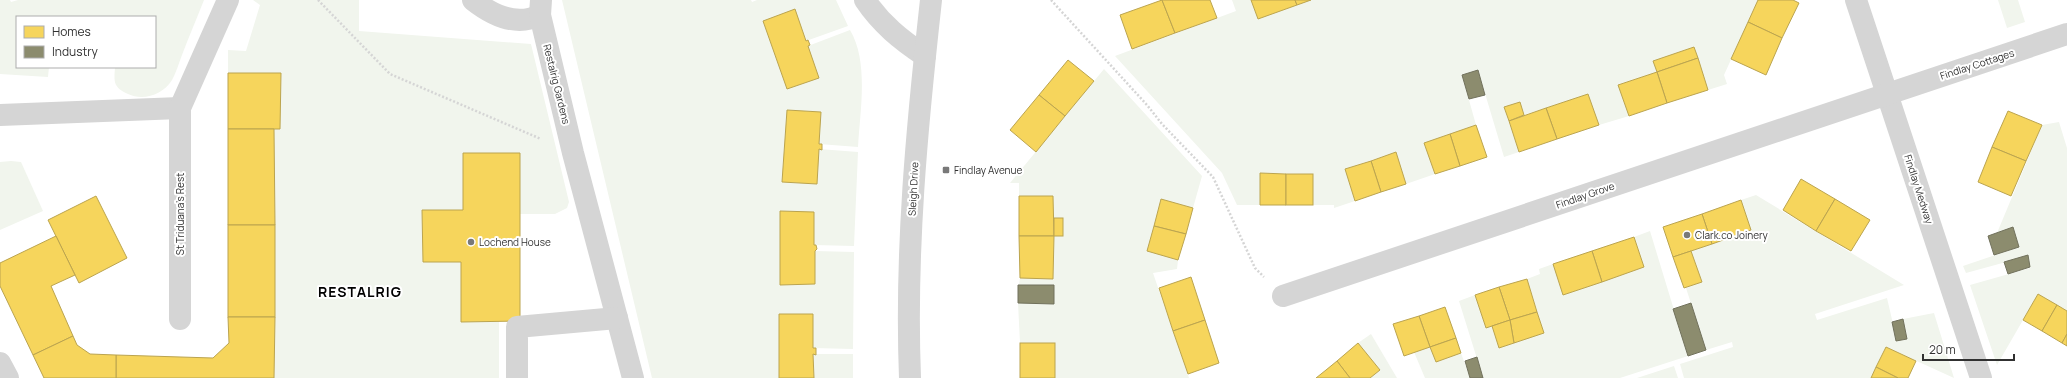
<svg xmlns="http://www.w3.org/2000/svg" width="2067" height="378" font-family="Manrope,sans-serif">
<rect width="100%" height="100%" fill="#fff"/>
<g fill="#f1f5ed">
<path d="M0 0H10L11 2 18 0H204C197 18 189 36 182 55 179 63 176 73 172 80 163 95 143 101 128 94 113 87 114 82 115 67H155V17H17V67H49L48 77 0 74Z"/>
<polygon points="253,0 359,0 359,31 531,44 569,202 567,208 555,214 520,214 520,153 463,153 463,210 422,210 423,262 461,262 499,321 499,378 274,378 274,129 280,129 281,73 228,73 228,50 246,51 260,5"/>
<path d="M562 0H751L752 2 757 0H836L848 26 806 41 795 10 763 21 787 89 818 78 808 46 850 30C869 62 860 111 858 147L819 144 821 112 787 110 782 182 817 184 819 149 858 152 854 246 814 245V212L781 211V285L815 284V251L854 252 853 349 813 348V314H779V378H652Z"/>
<polygon points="1232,0 1251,0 1258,19 1311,0 1758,0 1724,75 1727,84 1708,90 1694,47 1653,61 1657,72 1619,84 1629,116 1599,125 1588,94 1524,115 1519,102 1504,108 1519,152 1504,157 1478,70 1462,75 1476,125 1424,143 1435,174 1406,184 1396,152 1345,169 1355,201 1334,208 1334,205 1313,205 1313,174 1260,173 1260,205 1237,205 1222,173 1115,56 1236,11"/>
<polygon points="1998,0 2018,0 2025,22 2007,28"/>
<polygon points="1104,69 1202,176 1193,208 1161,199 1148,251 1178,260 1177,269 1153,273 1189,378 1055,378 1055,343 1020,343 1018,303 1054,303 1054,285 1019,285 1020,278 1053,278 1054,236 1063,236 1063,219 1054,218 1053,196 1019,196 1019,183 1010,183"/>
<polygon points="2059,122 2067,148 2067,311 2038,294 1997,365 1970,285 2030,268 2028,256 1966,273 1963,266 2019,247 2013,228 1997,233 2042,125"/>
<polygon points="11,161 21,162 43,211 0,230 0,162"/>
<polygon points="1756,195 1904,285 1815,314 1817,320 1887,298 1897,341 1907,339 1903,319 1934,313 1954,378 1886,347 1871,378 1684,378 1680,364 1733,347 1732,342 1706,350 1686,288 1702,282 1691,251 1751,230 1741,200"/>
<polygon points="1650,231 1688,356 1620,378 1483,378 1459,301 1475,295 1486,328 1492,326 1499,347 1544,333 1527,279 1540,274 1539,269 1553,264 1564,295 1644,267 1634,237"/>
<polygon points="1371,334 1397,378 1370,378 1380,370 1358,343"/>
<polygon points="1430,347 1436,361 1461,353 1470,378 1425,378 1414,352"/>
<polygon points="813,354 853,354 853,378 814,378"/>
<polygon points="1674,366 1678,378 1637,378"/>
</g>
<g fill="#f6d55c" stroke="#bba44f">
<polygon points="1162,0 1175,33 1132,49 1120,15"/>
<polygon points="1162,0 1210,0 1217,18 1175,33"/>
<polygon points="1251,0 1295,0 1297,5 1258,19"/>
<polygon points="1295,0 1311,0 1297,5"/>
<polygon points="1758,0 1793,0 1799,3 1782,38 1748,22"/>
<polygon points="795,9 806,41 808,40 810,45 808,46 819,78 787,89 763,21"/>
<polygon points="1748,22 1782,38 1766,75 1731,59"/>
<polygon points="1694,47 1698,58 1657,72 1653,61"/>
<polygon points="1698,58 1708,90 1667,103 1657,72"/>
<polygon points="1068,60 1094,81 1065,116 1039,95"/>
<polygon points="1657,72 1667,103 1629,116 1618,85"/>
<polygon points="228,73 281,73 280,129 228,129"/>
<polygon points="1588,94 1599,125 1557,139 1546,108"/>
<polygon points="1039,95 1065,116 1036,152 1010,130"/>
<polygon points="1520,102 1524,115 1509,121 1504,107"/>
<polygon points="1546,108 1557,139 1519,152 1509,121"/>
<polygon points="787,110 821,112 819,144 822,144 822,150 819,149 817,184 782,182"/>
<polygon points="2008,111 2042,125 2026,161 1992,147"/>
<polygon points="1476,125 1487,157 1460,166 1450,134"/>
<polygon points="228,129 274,129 275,225 228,225"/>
<polygon points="1450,134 1460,166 1435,174 1424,143"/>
<polygon points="1992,147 2026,161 2011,196 1978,182"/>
<polygon points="1396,152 1406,184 1381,192 1371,161"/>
<polygon points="463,153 520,153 520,321 461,322 461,262 423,262 422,210 463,210"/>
<polygon points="1371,161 1381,192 1355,201 1345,169"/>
<polygon points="1260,173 1286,174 1286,205 1260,205"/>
<rect x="1286" y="174" width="27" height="31"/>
<polygon points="1801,179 1835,199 1816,231 1783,210"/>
<polygon points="96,196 127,258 79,283 48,220"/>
<polygon points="1019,196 1053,196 1054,236 1019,236"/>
<polygon points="1161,199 1193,208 1186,234 1154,226"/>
<polygon points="1835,199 1870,220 1851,251 1816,231"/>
<polygon points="1741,200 1751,230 1712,244 1702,214"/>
<polygon points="780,211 814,212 814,245 816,245 817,249 815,251 815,284 780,285"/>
<polygon points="1702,214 1712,244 1673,257 1663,227"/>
<rect x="1054" y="218" width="9" height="18"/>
<rect x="228" y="225" width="47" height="92"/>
<polygon points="1154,226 1186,234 1178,260 1147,251"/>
<polygon points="56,236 75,275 51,286 73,336 33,355 0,286 0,263"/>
<polygon points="1019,236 1054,236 1053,279 1020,278"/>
<polygon points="1634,237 1644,267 1602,282 1592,251"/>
<polygon points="1592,251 1602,282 1563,295 1553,264"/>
<polygon points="1691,251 1702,282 1684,288 1673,257"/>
<polygon points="1191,277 1205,320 1173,331 1159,288"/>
<polygon points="1527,279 1537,312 1510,320 1499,287"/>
<polygon points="1499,287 1510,320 1486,328 1475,295"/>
<polygon points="2038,294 2057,305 2042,331 2023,320"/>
<polygon points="2057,305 2067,311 2067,334 2062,343 2042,331"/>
<polygon points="1445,307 1456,338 1430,347 1419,316"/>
<polygon points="1537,312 1544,333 1514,343 1510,320"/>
<polygon points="779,314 813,314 813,348 816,348 816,355 813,354 814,378 779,378"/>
<polygon points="1419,316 1430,347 1404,356 1393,324"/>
<polygon points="228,317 275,317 274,378 116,378 116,355 213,358 229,343"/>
<polygon points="1205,320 1219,363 1188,374 1173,331"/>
<polygon points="1510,320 1514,343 1499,348 1492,326"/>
<polygon points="2067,334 2067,346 2062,343"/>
<polygon points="73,336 77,345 90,354 116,355 116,378 44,378 33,355"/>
<polygon points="1456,338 1461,353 1436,362 1430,347"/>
<rect x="1020" y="343" width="35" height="35"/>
<polygon points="1358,343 1380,370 1370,378 1350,378 1337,361"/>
<polygon points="1886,347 1916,361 1908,378 1898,378 1876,367"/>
<polygon points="1337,361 1350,378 1316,378 1326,370"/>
<polygon points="1876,367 1898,378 1871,378"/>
</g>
<g fill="#8c8c6e" stroke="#71715c">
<polygon points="1478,70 1485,95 1469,99 1462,75"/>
<polygon points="2013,227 2019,247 1994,255 1988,236"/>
<polygon points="2028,255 2030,267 2008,274 2004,262"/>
<polygon points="1018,285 1054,285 1054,304 1018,303"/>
<polygon points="1691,303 1706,350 1688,356 1673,309"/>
<polygon points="1903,319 1907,339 1896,341 1892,322"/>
<polygon points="1477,357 1483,378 1470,378 1465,361"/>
</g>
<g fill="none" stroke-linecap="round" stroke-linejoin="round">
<g stroke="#d5d5d5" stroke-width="2.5" stroke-dasharray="2 2" stroke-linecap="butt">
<polyline points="318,0 390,74 541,139"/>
<polyline points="1051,0 1147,105 1162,124 1213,177 1255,268 1264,277"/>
</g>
<g stroke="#d5d5d5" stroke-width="22">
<path d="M473 0C492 15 516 27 540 15"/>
<polyline points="541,0 540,15 573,153 633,378"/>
<path d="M865 0C881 24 901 40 925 56"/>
<polyline points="1856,0 1981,378"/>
<polyline points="0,115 180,108"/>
<polyline points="1283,296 2067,34"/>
<polyline points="180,319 180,108 228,0"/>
<polyline points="0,363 8,378"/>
<polyline points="517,378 517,327 617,318"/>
<path d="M910 378C905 251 917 126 931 0"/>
</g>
</g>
<g fill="#797979" stroke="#fff" stroke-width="1.5">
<rect x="942" y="166" width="8" height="8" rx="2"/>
<circle cx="1687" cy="235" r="4"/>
<circle cx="471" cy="242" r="4"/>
</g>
<g text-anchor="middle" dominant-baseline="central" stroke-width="4" stroke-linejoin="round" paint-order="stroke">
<g font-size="10" fill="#313131" stroke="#fff">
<text transform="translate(1977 64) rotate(-18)">Findlay Cottages</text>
<text transform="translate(557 84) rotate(76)">Restalrig Gardens</text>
<text transform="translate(913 189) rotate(-87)">Sleigh Drive</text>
<text transform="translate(1919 189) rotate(72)">Findlay Medway</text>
<text transform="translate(1585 195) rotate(-19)">Findlay Grove</text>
<text transform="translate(180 214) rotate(-90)">St Triduana's Rest</text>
</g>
<g font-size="10" fill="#313131" stroke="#fff" text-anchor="start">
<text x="954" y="170">Findlay Avenue</text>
<text x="1695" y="235">Clark.co Joinery</text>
<text x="479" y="242">Lochend House</text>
</g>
<g font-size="14" font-weight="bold" letter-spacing="1" fill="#000" stroke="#fff">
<text x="360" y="291">RESTALRIG</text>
</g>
</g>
<rect x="16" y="16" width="140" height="52" fill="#ffffff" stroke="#adadad"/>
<rect x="24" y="26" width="20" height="12" fill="#f6d55c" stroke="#adadad"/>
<text x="52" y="36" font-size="12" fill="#313131">Homes</text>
<rect x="24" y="46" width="20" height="12" fill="#8c8c6e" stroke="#adadad"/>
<text x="52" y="56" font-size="12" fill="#313131">Industry</text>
<path d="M1923 354v6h91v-6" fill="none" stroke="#313131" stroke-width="2"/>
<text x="1929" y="354" font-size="12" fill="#313131" stroke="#ffffff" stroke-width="3" paint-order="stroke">20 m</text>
</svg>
